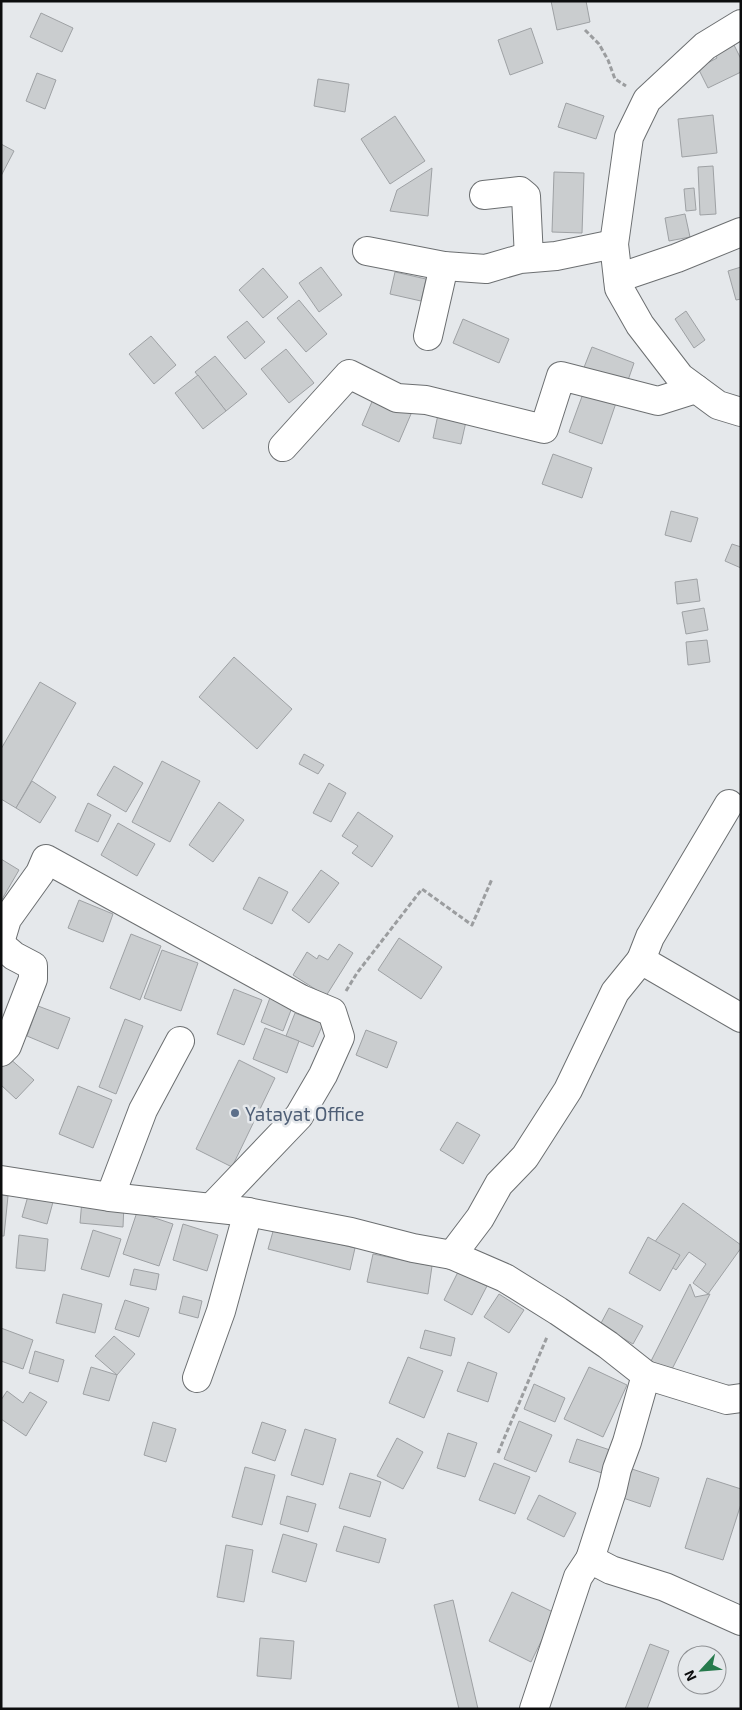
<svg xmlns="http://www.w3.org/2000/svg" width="742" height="1710" font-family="'Exo 2',sans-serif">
<rect width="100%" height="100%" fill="#e5e8eb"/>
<g fill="#cacdcf" stroke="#9ea1a4">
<polygon points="551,1 586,1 590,22 557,30"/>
<polygon points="41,13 73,28 62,52 30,37"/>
<polygon points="531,28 543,63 510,75 498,40"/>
<polygon points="729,35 741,59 741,72 708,88 698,68 717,58 710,44"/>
<polygon points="37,73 56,80 45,109 26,101"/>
<polygon points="318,79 349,84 345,112 314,106"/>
<polygon points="566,103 604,116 596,139 558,127"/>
<polygon points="713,115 717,153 682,157 678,119"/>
<polygon points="395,116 425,161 390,184 361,139"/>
<polygon points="1,144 14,151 1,176"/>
<polygon points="713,166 716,214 700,215 698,167"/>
<polygon points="432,168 428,216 390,211 397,190"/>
<polygon points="554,172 584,173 582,233 552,232"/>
<polygon points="694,188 696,210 686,211 684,189"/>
<polygon points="685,214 690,237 669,241 665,218"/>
<polygon points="321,267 342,295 319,312 299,283"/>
<polygon points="741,267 741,299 736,300 728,271"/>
<polygon points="263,268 288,297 263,318 239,290"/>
<polygon points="395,272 426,279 421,301 390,294"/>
<polygon points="299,300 327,334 306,352 277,318"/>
<polygon points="686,311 705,340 694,348 675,319"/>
<polygon points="463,319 509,339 499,363 453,343"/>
<polygon points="247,321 265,342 245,359 227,337"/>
<polygon points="151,336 176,365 154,384 129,354"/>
<polygon points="592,347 634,363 626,386 583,370"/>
<polygon points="286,349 314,383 289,403 261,369"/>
<polygon points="215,356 247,394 226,411 195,372"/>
<polygon points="198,375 226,411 203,429 175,393"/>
<polygon points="584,391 616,403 602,444 569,432"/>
<polygon points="374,397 411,414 399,442 362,425"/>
<polygon points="439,410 467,417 461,444 433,438"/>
<polygon points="553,454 592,468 582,498 542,484"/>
<polygon points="671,511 698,518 691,542 665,535"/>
<polygon points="732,544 741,547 741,568 725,561"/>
<polygon points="697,579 700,601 677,604 675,582"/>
<polygon points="704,608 708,630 686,634 682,612"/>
<polygon points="707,640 710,662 688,665 686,642"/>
<polygon points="234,657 292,709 257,749 199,697"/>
<polygon points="40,682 76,703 16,808 1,799 1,749"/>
<polygon points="304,754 324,765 318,774 299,764"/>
<polygon points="162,761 200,781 170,842 132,822"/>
<polygon points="114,766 143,783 126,812 97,795"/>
<polygon points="32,781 56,797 40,823 16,808"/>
<polygon points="329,783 346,793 331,822 313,813"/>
<polygon points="219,802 244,820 213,862 189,845"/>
<polygon points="88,803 111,815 98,842 75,831"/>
<polygon points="358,812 393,836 372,867 352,853 358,846 342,836"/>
<polygon points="118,823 155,844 137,876 101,855"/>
<polygon points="1,859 19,870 1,901"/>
<polygon points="321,870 339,883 309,923 292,910"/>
<polygon points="259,877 288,892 272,924 243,909"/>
<polygon points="79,900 113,914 103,942 68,928"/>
<polygon points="131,934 161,946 140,1000 110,988"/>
<polygon points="399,938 442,967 421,999 378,970"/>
<polygon points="339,944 353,953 326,996 293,975 307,952 317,959 319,955 328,960"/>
<polygon points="162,950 198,963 181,1011 144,998"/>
<polygon points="234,989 262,1000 244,1045 217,1034"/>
<polygon points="271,995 293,1005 283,1031 261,1022"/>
<polygon points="38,1006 70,1018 58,1049 27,1036"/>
<polygon points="295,1013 323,1024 313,1047 286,1036"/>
<polygon points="125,1019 143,1026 116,1094 99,1087"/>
<polygon points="265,1028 299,1041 287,1073 253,1059"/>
<polygon points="366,1030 397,1042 387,1068 356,1055"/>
<polygon points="8,1057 34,1080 16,1099 1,1085 1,1065"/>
<polygon points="239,1060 275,1078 232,1167 196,1149"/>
<polygon points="78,1086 112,1100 93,1148 59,1134"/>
<polygon points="457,1122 480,1135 463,1164 440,1150"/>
<polygon points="1,1195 8,1196 4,1236 1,1236"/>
<polygon points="28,1196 53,1202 47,1224 22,1217"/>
<polygon points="82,1200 124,1204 123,1227 80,1223"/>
<polygon points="683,1203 741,1245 741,1248 708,1294 693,1283 706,1264 689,1252 676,1270 649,1250"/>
<polygon points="137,1212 173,1224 159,1266 123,1254"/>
<polygon points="183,1224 218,1235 207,1271 173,1260"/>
<polygon points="274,1228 355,1248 350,1270 268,1249"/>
<polygon points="93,1230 121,1239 109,1277 81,1269"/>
<polygon points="19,1235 48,1239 45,1271 16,1268"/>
<polygon points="648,1237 680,1255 660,1291 629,1273"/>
<polygon points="373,1254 432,1266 428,1294 367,1282"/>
<polygon points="134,1269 159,1274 156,1290 130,1285"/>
<polygon points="458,1272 487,1286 472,1315 444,1300"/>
<polygon points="690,1284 695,1297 710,1294 667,1379 647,1369"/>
<polygon points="63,1294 102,1304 95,1333 56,1323"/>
<polygon points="499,1294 524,1310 509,1333 484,1317"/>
<polygon points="183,1296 202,1301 198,1318 179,1313"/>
<polygon points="125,1300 149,1308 139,1337 115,1329"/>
<polygon points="609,1308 643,1326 633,1344 600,1325"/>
<polygon points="1,1328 33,1340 23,1369 1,1361"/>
<polygon points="425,1330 455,1338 451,1356 420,1348"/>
<polygon points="114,1336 135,1354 117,1375 95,1356"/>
<polygon points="35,1351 64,1360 58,1382 29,1373"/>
<polygon points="408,1357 443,1371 424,1418 389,1403"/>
<polygon points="468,1362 497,1373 488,1402 457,1391"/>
<polygon points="91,1367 117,1375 109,1401 83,1394"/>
<polygon points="589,1367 627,1385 603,1437 564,1419"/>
<polygon points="534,1384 565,1398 555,1422 524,1409"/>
<polygon points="7,1391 23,1403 30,1392 47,1402 26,1436 1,1419 1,1400"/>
<polygon points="519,1421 552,1435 536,1472 504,1459"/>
<polygon points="153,1422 176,1429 166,1462 144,1455"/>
<polygon points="262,1422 286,1430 275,1461 252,1453"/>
<polygon points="305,1429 336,1439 323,1485 291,1475"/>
<polygon points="448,1433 477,1443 465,1477 437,1468"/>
<polygon points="397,1438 423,1452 403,1489 377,1476"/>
<polygon points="577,1439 610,1450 602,1473 569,1462"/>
<polygon points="494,1463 530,1477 515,1514 479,1500"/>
<polygon points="245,1467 275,1475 262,1525 232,1517"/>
<polygon points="629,1468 659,1478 650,1507 620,1497"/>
<polygon points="350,1473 381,1482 370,1517 339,1508"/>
<polygon points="707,1478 741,1489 741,1504 723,1560 685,1548"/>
<polygon points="539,1495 576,1513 564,1537 527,1519"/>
<polygon points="287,1496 316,1504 308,1532 280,1524"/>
<polygon points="344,1526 386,1539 379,1563 336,1551"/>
<polygon points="283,1534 317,1544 306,1582 272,1572"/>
<polygon points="226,1545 253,1550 244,1602 217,1597"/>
<polygon points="512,1592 555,1613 531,1662 489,1641"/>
<polygon points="453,1600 478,1709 459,1709 434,1605"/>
<polygon points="260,1638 294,1641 291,1679 257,1676"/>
<polygon points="650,1644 669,1651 647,1709 625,1709"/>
</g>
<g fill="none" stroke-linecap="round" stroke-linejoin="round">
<defs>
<g id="minor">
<polyline points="741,24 705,46 647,100 629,137 614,244 619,288 640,325 680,377 718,405 741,412"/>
<polyline points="484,195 520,191 526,196 529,258"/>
<polyline points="367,251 444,266 486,269 520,259 556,256 614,244"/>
<polyline points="618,278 677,258 741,232"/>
<polyline points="428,336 444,266"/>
<polyline points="283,447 349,374 397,398 426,400 544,429 561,376 658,401 696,389"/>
<polyline points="1,939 7,919 40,873 46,859 301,999 332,1012 340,1037 323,1075 299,1116 212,1207"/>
<polyline points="1,945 14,956 33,966 33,979 7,1046 1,1052"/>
<polyline points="641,960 650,937 729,804"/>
<polyline points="741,1018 641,960 615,992 568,1090 525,1157 499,1184 480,1218 452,1255 505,1278 558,1311 608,1345 646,1375 727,1400 741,1398"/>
<polyline points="1,1180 110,1197 248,1212 351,1232 413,1248 452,1255"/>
<polyline points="110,1197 143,1110 180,1041"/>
<polyline points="646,1375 627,1442 617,1469 612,1491 590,1559 611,1570 665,1587 741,1621"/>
<polyline points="197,1378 221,1311 248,1212"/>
<polyline points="534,1709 578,1577 590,1559"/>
</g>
</defs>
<use href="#minor" stroke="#6c6f71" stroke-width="30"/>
<g stroke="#9b9d9f" stroke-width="3" stroke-dasharray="5 2.5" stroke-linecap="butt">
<polyline points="585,30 599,44 608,60 615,79 626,86"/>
<polyline points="346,991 357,973 422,889 472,925 492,879"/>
<polyline points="498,1453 547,1337"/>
</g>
<use href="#minor" stroke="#fff" stroke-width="28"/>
</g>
<circle fill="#5c6f8a" stroke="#e5e8eb" stroke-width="2" cx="235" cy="1113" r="5"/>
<g text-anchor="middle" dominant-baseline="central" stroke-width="5" stroke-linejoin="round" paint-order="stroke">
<g font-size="19" fill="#4e5e75" stroke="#e5e8eb" text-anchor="start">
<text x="245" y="1113">Yatayat Office</text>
</g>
</g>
<rect width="742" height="1710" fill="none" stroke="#0c0d0e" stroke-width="5"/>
<g transform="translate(702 1670) rotate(244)"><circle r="24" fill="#e5e8eb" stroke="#8e9093"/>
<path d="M0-4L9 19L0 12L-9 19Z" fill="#267a4c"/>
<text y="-8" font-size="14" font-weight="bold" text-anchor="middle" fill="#0c0d0e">N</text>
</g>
</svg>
